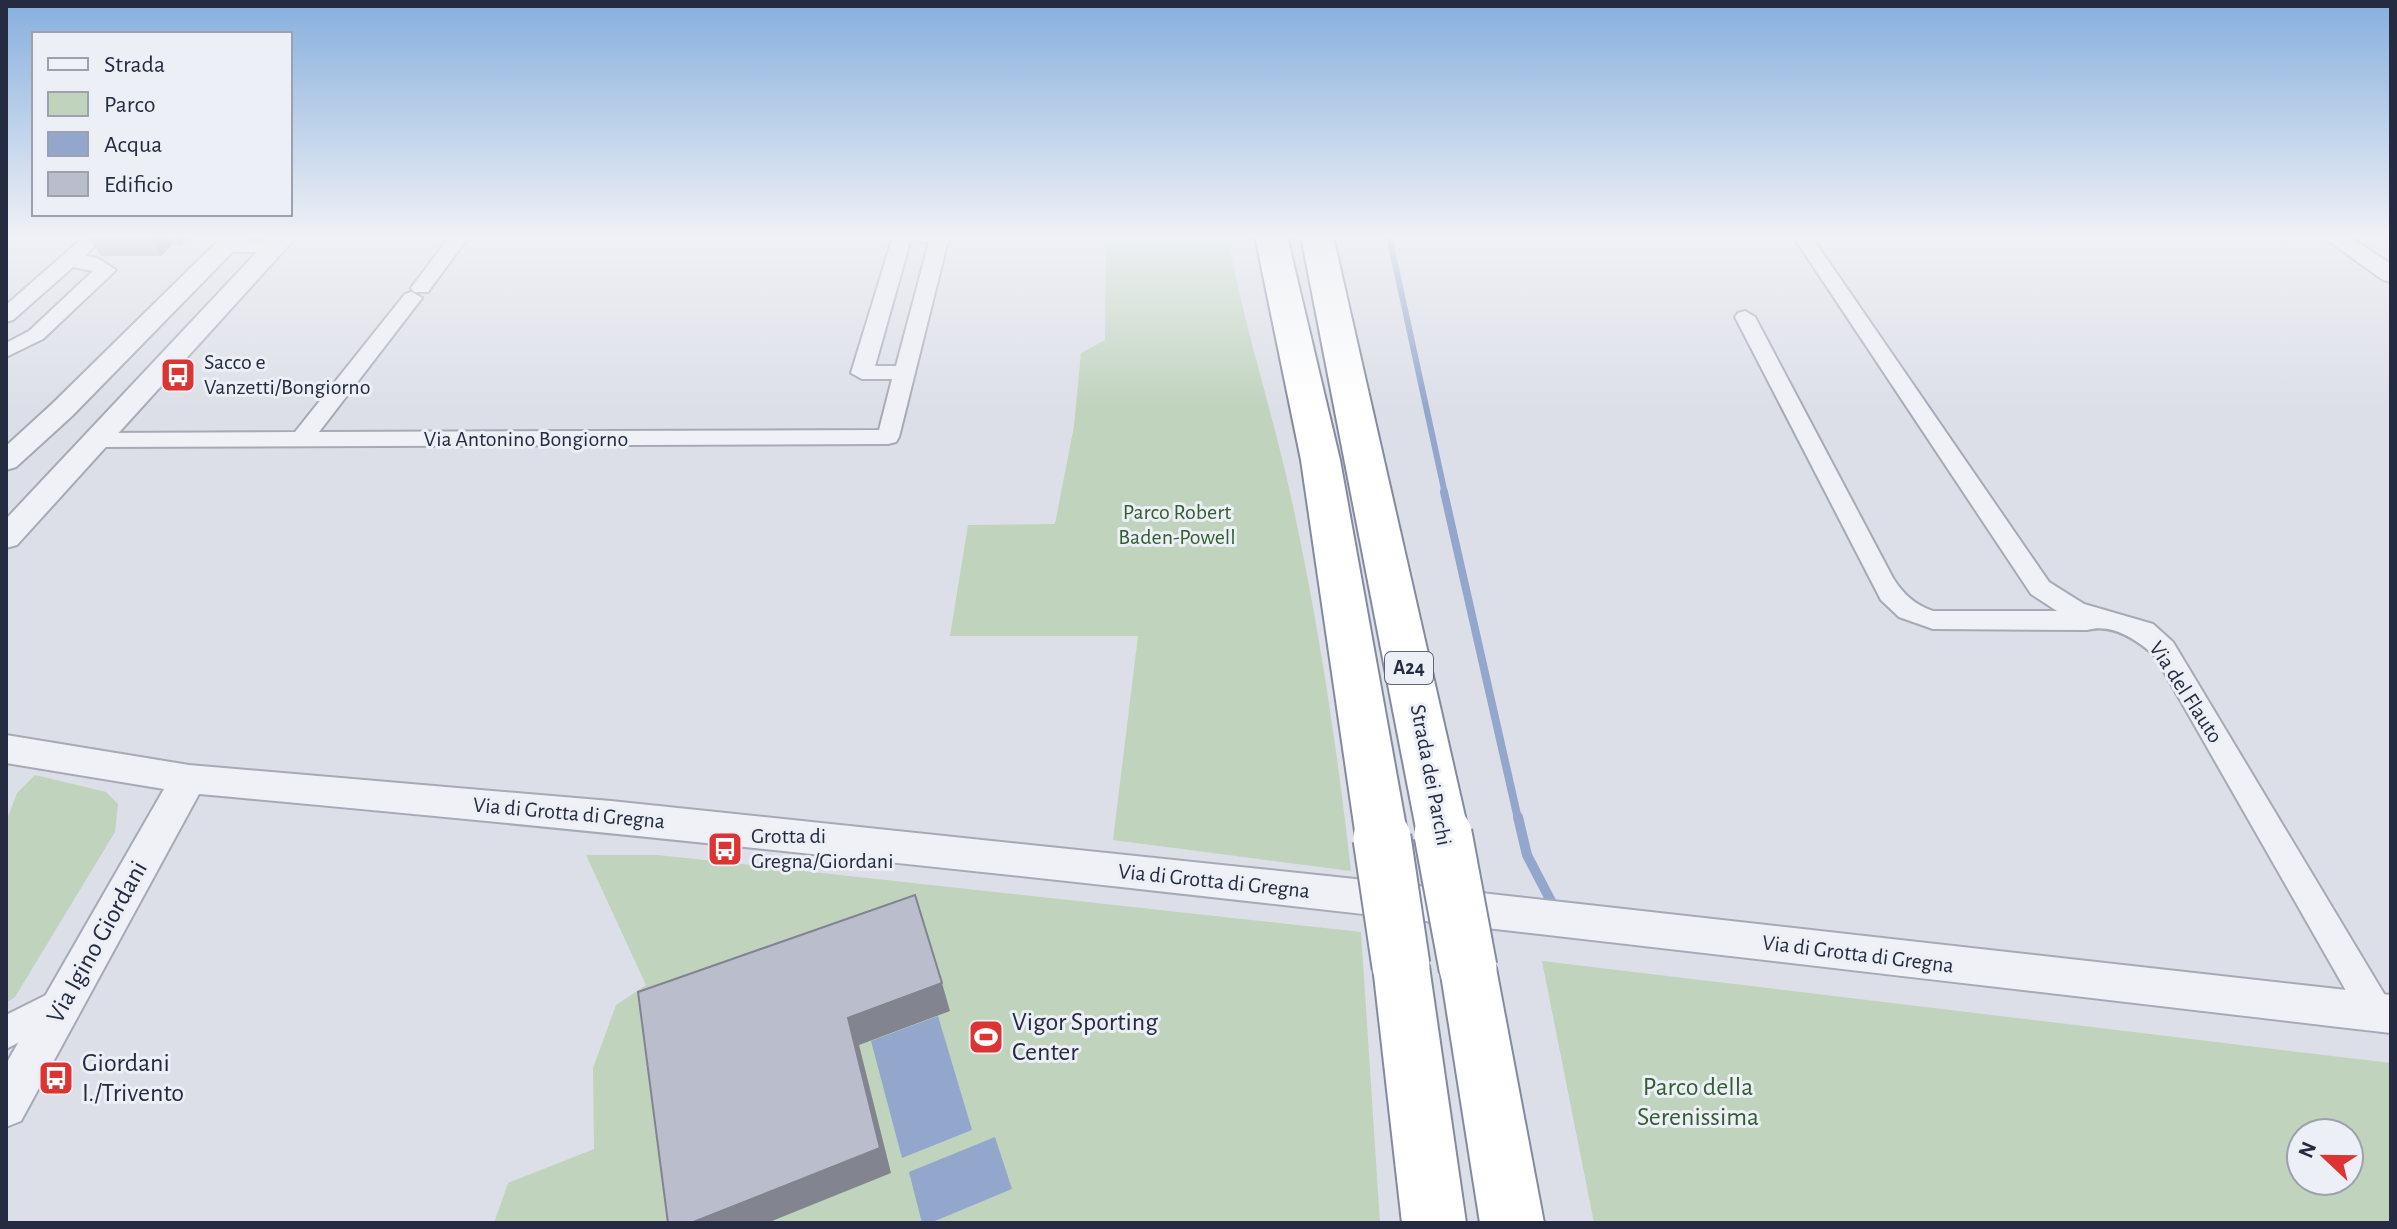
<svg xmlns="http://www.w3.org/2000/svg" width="2397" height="1229" font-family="'Alegreya Sans',sans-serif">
<rect width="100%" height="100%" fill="#dddfe8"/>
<g fill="#bfd3bd" fill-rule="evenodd">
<path d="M1106 236H1228C1243 324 1272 409 1291 497 1318 620 1337 746 1351 871L1113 840 1138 636H950L968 525 1055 524 1074 426 1081 353 1105 340Z"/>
<polygon points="35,775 106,792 118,804 115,832 15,997 6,1003 6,822 17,793"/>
<polygon points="586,855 658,855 1361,932 1380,1223 494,1223 508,1183 594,1149 593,1068 616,1005 646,985"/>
<path d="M1542 961 2391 1063V1223H1594ZM2301 1133H2349V1181H2301Z"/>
</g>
<g fill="#93a7cd">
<polygon points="938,1016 972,1130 902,1158 871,1041"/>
<polygon points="995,1137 1012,1189 930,1223 922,1223 909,1172"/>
</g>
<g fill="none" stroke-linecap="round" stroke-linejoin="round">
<polyline stroke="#93a7cd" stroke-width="6" points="1389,236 1445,494"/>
<polyline stroke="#93a7cd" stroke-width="8" points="1444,492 1518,819"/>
<polyline stroke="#93a7cd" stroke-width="10" points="1518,817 1527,855 1553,905"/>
<defs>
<g id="minor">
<polygon points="85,236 105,236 85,256 97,258 116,270 43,339 6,357 6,343 29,331 93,271 73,267 13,320 6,322 6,305"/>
<polygon points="450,236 469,236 428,292 414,292 411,288"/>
<path d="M893 236H949L899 437 896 442 888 444 97 447 89 445 86 440 89 435 97 433 295 432 405 294 412 292 422 298 319 432 879 430 892 379H862L851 373ZM910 242H929L896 366H875Z"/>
<path d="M1793 236H1811L2049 582 2084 604 2153 624 2173 642 2389 1002V1024L2377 1029 2365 1024 2155 656C2136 639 2112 623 2087 630L1933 629 1899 617 1881 600 1735 317 1738 313 1745 311 1755 317 1893 578C1903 594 1915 605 1933 611H2057L2031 594Z"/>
<polygon points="226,241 275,241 284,247 275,253 219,251 217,247"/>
<polygon points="60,988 72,993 77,1004 72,1015 6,1049 6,1015"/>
</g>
<g id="tertiary">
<polygon points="223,236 248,236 72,416 16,467 6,470 6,446 52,404"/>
<polygon points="272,236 297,236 17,545 6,548 6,519"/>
<polygon points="2322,236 2348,236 2391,264 2391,282 2383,280"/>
<path d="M6 735 189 765 611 801 1374 881 2391 995V1033C1661 948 931 860 199 794L21 1121 6 1127V1064L164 789 6 763Z"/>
</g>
<g id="motorway">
<polygon points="1255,236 1287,236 1340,460 1408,838 1400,853 1382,860 1364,853 1356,838 1301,460"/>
<polygon points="1301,236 1333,236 1469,834 1461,849 1443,855 1425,849 1417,834"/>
<polygon points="1401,941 1421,948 1429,966 1466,1223 1402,1223 1373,966 1381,948"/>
<polygon points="1468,943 1488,950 1496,968 1544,1223 1480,1223 1440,968 1448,950"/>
</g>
</defs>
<use href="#minor" stroke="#a6a9b6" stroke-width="4"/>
<use href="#tertiary" stroke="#a6a9b6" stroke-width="4"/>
<use href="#motorway" stroke="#838aa0" stroke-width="4"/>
<use href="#minor" fill="#f0f1f6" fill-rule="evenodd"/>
<use href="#tertiary" fill="#f0f1f6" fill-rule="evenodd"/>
<use href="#motorway" fill="#fff" fill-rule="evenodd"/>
<defs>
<g id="motorway-bridge">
<polyline points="1443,834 1468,968"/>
<polyline points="1382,838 1401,966"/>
</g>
</defs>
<use href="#motorway-bridge" stroke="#838aa0" stroke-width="61" stroke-linecap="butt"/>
<use href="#motorway-bridge" stroke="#fff" stroke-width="57"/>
</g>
<polygon fill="#9fa3af" points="88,236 190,236 181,245 172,245 161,256 101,256"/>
<g fill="#82848f">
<polygon points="149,236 166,236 172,245 161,256"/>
<polygon points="175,236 190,236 181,245"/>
<polygon points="942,983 950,1011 859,1045 891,1173 767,1223 691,1223 848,1018"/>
</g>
<polygon fill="#b9bdcc" stroke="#82848f" stroke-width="2" points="915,895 942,983 848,1018 880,1148 691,1223 668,1223 638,992"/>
<linearGradient id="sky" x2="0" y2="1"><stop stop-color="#86afdd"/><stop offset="0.58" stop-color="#f0f1f5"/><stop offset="1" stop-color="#f0f1f5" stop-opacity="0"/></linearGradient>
<rect width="2397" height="408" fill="url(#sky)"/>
<defs>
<symbol id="bus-square" viewBox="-11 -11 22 22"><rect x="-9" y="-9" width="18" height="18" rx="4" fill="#dc3333" stroke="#eceff6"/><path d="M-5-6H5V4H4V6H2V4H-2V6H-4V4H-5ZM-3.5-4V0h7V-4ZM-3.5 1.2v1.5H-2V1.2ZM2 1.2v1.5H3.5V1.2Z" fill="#fff"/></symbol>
<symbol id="stadium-square" viewBox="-11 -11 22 22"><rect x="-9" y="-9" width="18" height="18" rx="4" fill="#dc3333" stroke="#eceff6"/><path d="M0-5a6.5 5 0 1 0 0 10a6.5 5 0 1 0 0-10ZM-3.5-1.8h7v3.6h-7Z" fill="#fff"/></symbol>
</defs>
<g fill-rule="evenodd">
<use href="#bus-square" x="158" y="355" width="40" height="40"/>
<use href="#bus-square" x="705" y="829" width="40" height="40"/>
<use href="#stadium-square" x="966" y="1017" width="40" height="40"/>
<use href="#bus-square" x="36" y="1058" width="40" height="40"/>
</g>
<g text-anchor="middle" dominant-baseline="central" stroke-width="6" stroke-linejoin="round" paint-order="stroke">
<rect fill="#eceff6" stroke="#616677" stroke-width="2" x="1385" y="652" width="48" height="32" rx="6"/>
<g font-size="20" font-weight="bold" fill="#252b40">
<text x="1409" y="668">A24</text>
</g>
<g font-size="22" fill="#252b40" stroke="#eceff6" text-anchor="start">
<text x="204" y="362">Sacco e<tspan x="204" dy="25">Vanzetti/Bongiorno</tspan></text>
<text x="751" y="836">Grotta di<tspan x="751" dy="25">Gregna/Giordani</tspan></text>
</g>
<g font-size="22" fill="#252b40" stroke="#eceff6">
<text x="526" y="439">Via Antonino Bongiorno</text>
<text transform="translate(2186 692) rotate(57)">Via del Flauto</text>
<text transform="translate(1431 775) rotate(79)">Strada dei Parchi</text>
<text transform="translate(569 813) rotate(5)">Via di Grotta di Gregna</text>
<text transform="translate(1214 881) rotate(6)">Via di Grotta di Gregna</text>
<text transform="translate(1858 954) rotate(7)">Via di Grotta di Gregna</text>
</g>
<g font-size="22" fill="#325e30" stroke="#eceff6">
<text x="1177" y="512">Parco Robert<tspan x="1177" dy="25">Baden-Powell</tspan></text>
</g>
<g font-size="26" fill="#252b40" stroke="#eceff6">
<text transform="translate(97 942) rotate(-61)">Via Igino Giordani</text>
</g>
<g font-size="26" fill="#252b40" stroke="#eceff6" text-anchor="start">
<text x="1012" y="1022">Vigor Sporting<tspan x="1012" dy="30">Center</tspan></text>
<text x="82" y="1063">Giordani<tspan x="82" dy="30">I./Trivento</tspan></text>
</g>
<g font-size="26" fill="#325e30" stroke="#eceff6">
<text x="1698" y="1087">Parco della<tspan x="1698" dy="30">Serenissima</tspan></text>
</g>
</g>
<rect width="2397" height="1229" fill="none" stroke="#252b40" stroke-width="16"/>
<rect x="32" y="32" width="260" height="184" fill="#eceff6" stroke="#9ca1ad" stroke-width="2"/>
<rect x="48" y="58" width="40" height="12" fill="#f0f1f6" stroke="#9ca1ad" stroke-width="2"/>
<text x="104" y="72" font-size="24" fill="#252b40">Strada</text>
<rect x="48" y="92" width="40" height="24" fill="#bfd3bd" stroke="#9ca1ad" stroke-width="2"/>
<text x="104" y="112" font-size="24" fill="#252b40">Parco</text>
<rect x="48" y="132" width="40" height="24" fill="#93a7cd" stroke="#9ca1ad" stroke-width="2"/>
<text x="104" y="152" font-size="24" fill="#252b40">Acqua</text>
<rect x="48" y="172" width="40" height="24" fill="#b9bdcc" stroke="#9ca1ad" stroke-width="2"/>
<text x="104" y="192" font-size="24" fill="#252b40">Edificio</text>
<g transform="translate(2325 1157) rotate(292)"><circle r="38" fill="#eceff6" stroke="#9ca1ad" stroke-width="2"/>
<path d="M0-6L14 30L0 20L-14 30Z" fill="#dc3333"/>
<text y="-12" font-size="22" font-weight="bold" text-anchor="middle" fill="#252b40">N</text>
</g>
</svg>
